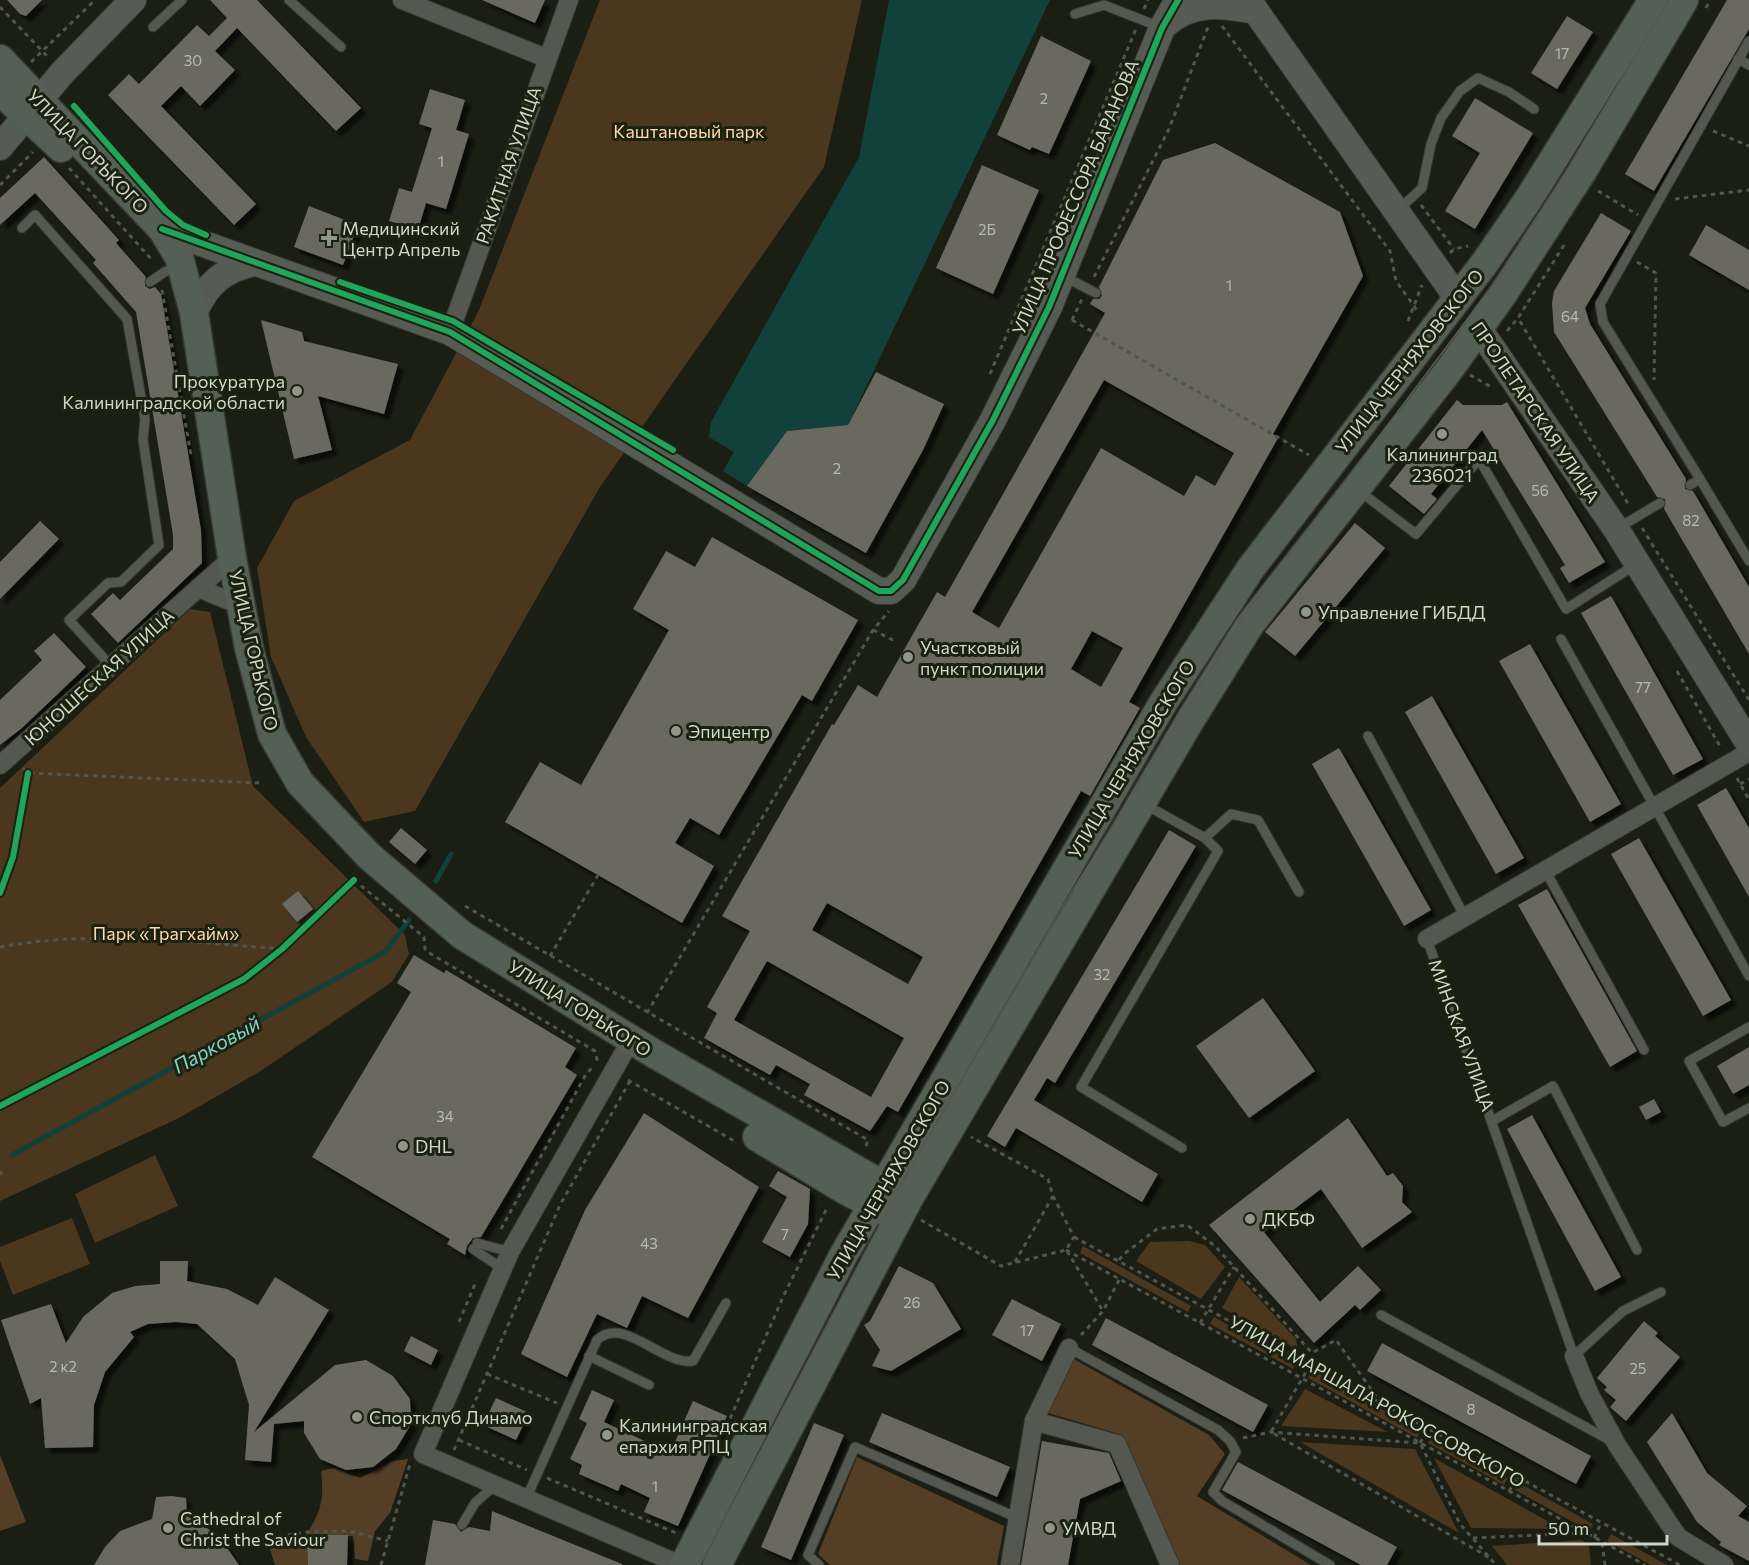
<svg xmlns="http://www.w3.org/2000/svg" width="1749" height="1565" font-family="Commissioner,sans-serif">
<defs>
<filter id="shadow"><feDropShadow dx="5.5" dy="5.5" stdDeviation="1.5" flood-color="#0009"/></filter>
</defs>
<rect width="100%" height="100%" fill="#1a1e13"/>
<g fill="#4b361e">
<polygon points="600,0 862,0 824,167 600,487 415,811 364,822 306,737 271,657 257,568 294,501 410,440 479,310"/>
<polygon points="190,609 210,612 253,786 405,935 409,954 392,982 259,1072 179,1118 0,1201 0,788"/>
<polygon points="155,1155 178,1206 95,1243 75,1194"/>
<polygon points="72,1218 90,1264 13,1295 0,1261 0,1247"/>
<polygon points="1189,1241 1205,1245 1225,1267 1201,1299 1136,1261 1150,1242"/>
<polygon points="1083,1246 1191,1306 1188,1312 1080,1253"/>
<polygon points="1239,1277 1296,1339 1298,1350 1222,1308"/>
<polygon points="1214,1317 1296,1362 1293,1369 1210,1324"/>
<polygon points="1312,1370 1421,1431 1417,1438 1308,1378"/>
<polygon points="1305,1389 1388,1432 1281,1426"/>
<polygon points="1432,1436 1508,1478 1504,1485 1428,1443"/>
<polygon points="1300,1442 1415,1449 1459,1533"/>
<polygon points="1434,1458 1562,1529 1471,1528"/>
<polygon points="1519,1483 1593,1524 1589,1531 1515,1490"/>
<polygon points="1611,1534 1667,1565 1651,1565 1607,1541"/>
<polygon points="1582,1540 1589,1546 1591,1565 1507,1565 1492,1546"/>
</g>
<g fill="#543e26">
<polygon points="1072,1358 1209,1435 1225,1454 1197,1496 1311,1565 1175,1565 1119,1434 1048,1413"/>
<polygon points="0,1455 26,1522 0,1531"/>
<polygon points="857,1457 1004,1526 997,1565 830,1565 818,1554"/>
<path d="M408 1459 390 1513 375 1531 368 1561 355 1559 353 1536 317 1535 316 1543 307 1544 308 1565H275L269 1546 302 1543C319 1513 325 1505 321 1471L334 1468 360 1478 393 1461Z"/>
</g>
<polygon fill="#12413b" points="889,0 1050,0 848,425 787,431 747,486 723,471 734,452 709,437 711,422 859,157"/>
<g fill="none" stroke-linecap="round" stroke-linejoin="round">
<g stroke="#12413b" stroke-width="5">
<polyline points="436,881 451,854"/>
<polyline points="12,1155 385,952 409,920"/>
</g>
</g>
<g fill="#69695f" fill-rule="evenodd" filter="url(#shadow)">
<polygon points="7,0 42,0 26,16 20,14"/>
<polygon points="210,0 257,0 361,108 336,131 237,28 215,51 235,70 200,106 181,86 161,106 256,204 234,225 108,95 129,74 139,84 197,25 209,36 227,18"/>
<polygon points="482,0 545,0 535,23"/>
<polygon points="1727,0 1749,0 1749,29 1654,191 1625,174"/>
<polygon points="1567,16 1593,32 1557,89 1531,73"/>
<polygon points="1041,36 1091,61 1049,154 1032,147 1030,150 997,135"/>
<polygon points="430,89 465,100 456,130 469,134 446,209 426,203 418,230 389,221 399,188 412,192 432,128 419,124"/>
<polygon points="1475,98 1533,133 1475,229 1445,211 1480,153 1452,136"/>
<path d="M1215 143 1340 212 1363 276 1273 434 1278 438 1129 702 1140 708 1090 796 1081 791 898 1112 887 1106 870 1131 804 1095 810 1084 776 1065 770 1075 704 1038 717 1013 707 1007 750 931 722 916 832 724 834 725 858 685 877 697 937 592 945 597 1105 313 1090 304 1093 299H1099L1102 296 1099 287 1163 160ZM1104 380 1234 453 1215 486 1196 475 1184 496 1101 448 999 628 972 612ZM1092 631 1123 648 1101 687 1071 669ZM827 903 923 957 908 984 812 930ZM767 961 904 1038 871 1097 734 1020Z"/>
<polygon points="44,157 119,240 116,243 146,277 145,286 150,289 155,287 161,294 201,530 202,563 118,643 91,614 113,593 120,600 173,549 173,535 136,312 93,263 96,260 35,193 0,225 0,198"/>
<polygon points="982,165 1039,190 993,294 936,268"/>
<polygon points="309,206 358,225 343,265 294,247"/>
<polygon points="1601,213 1631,231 1585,308 1590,324 1686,479 1685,489 1693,491 1749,587 1749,654 1664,509 1665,499 1657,497 1554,332 1552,303 1554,291"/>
<polygon points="1706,225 1749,250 1749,290 1689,255"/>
<polygon points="261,320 302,332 304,341 398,364 384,414 318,396 332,450 294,459"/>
<polygon points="876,372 944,404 923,450 866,553 747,486 787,431 848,425"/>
<polygon points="1457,400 1463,405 1502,405 1507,402 1605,562 1569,583 1560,568 1565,565 1482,430 1431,494 1437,499 1424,514 1389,486"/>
<polygon points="40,521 59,539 0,599 0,562"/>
<polygon points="1355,523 1385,548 1295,656 1265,632"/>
<polygon points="712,537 858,620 812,701 802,695 719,835 690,818 675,843 714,866 682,923 505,822 540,762 581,785 669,630 633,609 666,551 695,567"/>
<polygon points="1611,596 1703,759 1673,775 1581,613"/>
<polygon points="54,633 86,667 22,728 0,745 0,700 42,660 34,651"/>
<polygon points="1530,644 1621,804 1590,822 1499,661"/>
<polygon points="1432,696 1524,858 1496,874 1405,712"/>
<polygon points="1339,748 1431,910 1404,926 1312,764"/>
<polygon points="1726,788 1749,828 1749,897 1697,805"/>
<polygon points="401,828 427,850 415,864 389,842"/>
<polygon points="1169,830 1196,846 1055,1083 1047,1078 1034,1100 1158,1174 1142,1202 1016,1128 1005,1147 987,1136"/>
<polygon points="1639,838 1731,1000 1703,1016 1611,854"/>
<polygon points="1547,889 1637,1051 1610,1067 1518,905"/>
<polygon points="298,891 313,909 297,922 282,904"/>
<polygon points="414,955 444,973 446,970 576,1048 565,1067 577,1075 481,1237 473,1238 467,1246 465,1255 447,1244 450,1239 312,1157 411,992 397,983"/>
<polygon points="1263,998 1315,1071 1249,1118 1196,1046"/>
<polygon points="1749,1047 1749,1085 1733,1094 1717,1066"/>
<polygon points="1654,1099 1661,1112 1646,1120 1639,1107"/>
<polygon points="644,1113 759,1187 688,1318 642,1296 627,1328 597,1314 567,1377 521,1354 585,1210"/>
<polygon points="1532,1115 1621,1277 1595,1291 1507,1129"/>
<polygon points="1348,1118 1387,1176 1393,1173 1403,1186 1402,1202 1412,1212 1362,1248 1321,1189 1264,1232 1320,1302 1358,1266 1381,1290 1360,1310 1355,1305 1314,1343 1209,1225"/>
<polygon points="778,1171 810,1189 808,1224 790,1257 762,1242 787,1197 769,1186"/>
<polygon points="160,1261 188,1261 187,1281 227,1289 258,1305 275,1277 329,1310 254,1432 335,1365 366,1360 393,1376 410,1399 411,1424 396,1449 373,1467 346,1470 320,1459 304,1433 304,1421 274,1424 271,1462 245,1460 249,1405 235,1359 197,1324 176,1322 148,1324 130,1332 134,1337 105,1372 94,1405 93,1447 45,1448 41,1398 30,1404 1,1320 51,1304 66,1343 83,1317 112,1293 135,1286 160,1284"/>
<polygon points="899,1266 933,1283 961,1329 891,1371 872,1366 880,1350 864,1325 870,1321"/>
<polygon points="1012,1299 1061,1324 1042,1361 992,1335"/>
<polygon points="1106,1318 1268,1405 1253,1432 1092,1345"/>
<polygon points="1644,1321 1658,1333 1655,1336 1680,1357 1626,1421 1610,1407 1616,1400 1604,1390 1607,1387 1597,1378"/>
<polygon points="411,1336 438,1350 431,1365 404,1351"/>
<polygon points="1382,1343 1591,1456 1576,1484 1367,1371"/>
<polygon points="592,1390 614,1400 604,1422 670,1453 693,1401 727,1416 678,1526 644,1512 650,1498 621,1484 618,1491 579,1474 582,1465 570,1459 587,1423 579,1419"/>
<polygon points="496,1398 529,1413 516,1440 483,1425"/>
<polygon points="882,1413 1010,1467 997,1497 869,1442"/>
<polygon points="1672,1413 1707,1473 1747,1506 1738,1516 1749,1522 1749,1561 1719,1545 1721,1542 1697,1522 1647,1442"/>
<polygon points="814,1423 844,1435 791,1560 761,1547"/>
<polygon points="1042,1441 1109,1453 1121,1481 1080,1499 1068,1565 1021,1565"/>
<polygon points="1238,1462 1397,1547 1387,1565 1361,1565 1222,1490"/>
<polygon points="172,1496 186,1498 187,1516 218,1535 239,1565 94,1565 105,1547 120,1531 152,1519 156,1497"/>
<polygon points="492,1511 622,1564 622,1565 425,1565 433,1520 455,1524 461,1532 469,1527 490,1531"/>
<polygon points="317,1535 348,1535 347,1565 308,1565 307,1544 316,1543"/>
</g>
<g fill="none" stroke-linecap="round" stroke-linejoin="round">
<defs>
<g id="lane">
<polyline points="289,0 341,47"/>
<polyline points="1075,14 1104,5 1160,27"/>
<polyline points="153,27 182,0"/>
<polyline points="1738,59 1749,65"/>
<polyline points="1398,210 1422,188 1431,144 1441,118 1460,91 1478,78 1509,92 1534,109"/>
<polyline points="22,228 35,215 127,319 145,419 143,440 159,545 121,582 108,583 69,620 111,666"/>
<polyline points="1063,276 1096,293"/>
<polyline points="150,282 166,271"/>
<polyline points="1700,479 1749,561"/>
<polyline points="1690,485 1700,479 1603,322 1600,304 1749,41"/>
<polyline points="1358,490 1416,534 1479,459 1566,609 1635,565"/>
<polyline points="1618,528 1660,503"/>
<polyline points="1561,639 1749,976"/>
<polyline points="1368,736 1465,917"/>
<polyline points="1144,804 1205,838 1218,851 1081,1087 1182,1148"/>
<polyline points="1205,838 1231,814 1258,820 1299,892"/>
<polyline points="1545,870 1644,1050"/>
<polyline points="1427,939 1574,1356 1623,1311 1661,1292"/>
<polyline points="1749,1027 1689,1061 1723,1122 1749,1108"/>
<polyline points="1492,1121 1553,1086 1637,1250"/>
<polyline points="477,1243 510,1252"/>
<polyline points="473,1249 503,1269"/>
<polyline points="1381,1315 1613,1442"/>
<polyline points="1069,1348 1218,1430 1230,1441 1236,1452 1213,1492 1222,1501 1330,1565"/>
<polyline points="589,1356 649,1385"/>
<path d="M526 1499 597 1340C624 1315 663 1366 693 1361L726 1303"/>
<polyline points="462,1525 475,1503 495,1485"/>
<polyline points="819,1565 808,1555 855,1447 1018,1518"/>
</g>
<g id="street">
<polyline points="402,0 546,58"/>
<polyline points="450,332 569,0"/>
<polyline points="198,588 227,600"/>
<polyline points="0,765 232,558"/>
<polyline points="1427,939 1749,752"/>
<polyline points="631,1040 510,1252 423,1454 681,1565"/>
<polyline points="1574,1356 1589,1393 1617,1445 1678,1537 1724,1565"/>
<polyline points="1034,1421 1117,1444 1170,1565"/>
<polyline points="1010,1565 1034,1421 1069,1348"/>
</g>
<g id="secondary">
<polyline points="1248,0 1458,299"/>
<path d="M1166 24C1194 0 1222 5 1256 11"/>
<polyline points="0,147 63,72 133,0"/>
<polyline points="162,229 450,332 879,591 891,591 903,580 993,420 1049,307 1162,28 1178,0"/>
<path d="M194 313C207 284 222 270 254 263"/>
<polyline points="1479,329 1616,529 1749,744"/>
</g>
<g id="primary">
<polyline points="0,59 162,229 179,257 194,313 232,558 249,648 272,734 300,783 369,856 462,935 653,1053 900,1195"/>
<polyline points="0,91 61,148"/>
<polyline points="757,1137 845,1190 889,1213"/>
<polyline points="684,1565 843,1256 1163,703 1251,568 1484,264 1528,200 1653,0"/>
<polyline points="717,1565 908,1200 1191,719 1249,626 1449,370 1503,294 1582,172 1684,0"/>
</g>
</defs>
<use href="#lane" stroke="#363831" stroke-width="11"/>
<use href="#street" stroke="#363831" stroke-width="20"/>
<use href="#secondary" stroke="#363831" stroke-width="28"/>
<use href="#primary" stroke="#363831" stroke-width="31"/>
<g stroke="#52554e" stroke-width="3" stroke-dasharray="4.5 4.5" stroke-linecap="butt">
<polyline points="0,7 48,57"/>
<polyline points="1706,8 1710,0"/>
<polyline points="1144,9 1148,0"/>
<polyline points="1222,26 1390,251 1396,281 1419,313"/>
<polyline points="31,62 95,0"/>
<polyline points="1713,131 1749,146"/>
<polyline points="69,168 153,261"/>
<polyline points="0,185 33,152"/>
<polyline points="1598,191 1638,215"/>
<polyline points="1675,199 1749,190"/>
<polyline points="1421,205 1454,249"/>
<polyline points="1564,245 1518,318 1630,507"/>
<polyline points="1450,253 1454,249 1468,246"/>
<polyline points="1637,262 1656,273 1654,380"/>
<polyline points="1094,277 1169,129 1208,27"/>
<polyline points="162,290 191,455"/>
<polyline points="1072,320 1082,299"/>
<polyline points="1072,320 1309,455"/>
<polyline points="1408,321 1422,285"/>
<polyline points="1507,331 1518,318"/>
<polyline points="990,374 1136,29"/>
<polyline points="1470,375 1493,388"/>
<polyline points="1642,528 1749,700"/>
<polyline points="873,630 893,640"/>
<polyline points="950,670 969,679"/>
<polyline points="1677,671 1721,748"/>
<polyline points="23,768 28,773 259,783"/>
<polyline points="1737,778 1749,800"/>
<polyline points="1740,784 1749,779"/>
<polyline points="354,880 424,937 425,949 431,954 595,1051 598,1063"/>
<polyline points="465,906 868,1140 865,1149"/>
<path d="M0 947C92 930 189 942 282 949"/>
<polyline points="550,956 598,875"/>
<polyline points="647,1013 873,630 889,611"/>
<polyline points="628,1080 736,1142"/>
<polyline points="0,1171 2,1175"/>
<polyline points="921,1220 1001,1266 1066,1250 1074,1237 1053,1196 1048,1179 971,1137"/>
<polyline points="501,1229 586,1074 594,1066"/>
<polyline points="1074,1237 1680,1565"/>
<polyline points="1066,1250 1645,1565"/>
<polyline points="1067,1251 1103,1311"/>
<polyline points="1119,1260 1124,1254 1157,1229 1187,1225 1215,1246 1312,1353 1336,1340 1380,1402"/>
<polyline points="1015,1262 1053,1196"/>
<polyline points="459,1322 475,1284"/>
<polyline points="1200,1323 1234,1267"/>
<polyline points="1081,1335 1103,1311 1119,1280"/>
<polyline points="1310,1365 1271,1432 1490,1558"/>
<polyline points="487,1374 557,1403"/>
<polyline points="723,1435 783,1297 828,1206"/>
<polyline points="1243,1438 1271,1432 1418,1443"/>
<polyline points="459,1440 527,1470"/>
<polyline points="1420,1443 1428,1429"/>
<polyline points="1421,1445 1460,1524 1496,1565"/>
<polyline points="454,1450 560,1205 630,1081"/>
<polyline points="547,1478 676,1533"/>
<polyline points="1509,1491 1517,1478"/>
<polyline points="1473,1538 1583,1533"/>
<polyline points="1594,1538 1601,1523"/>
<polyline points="261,1539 307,1532 349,1531 388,1541"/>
<polyline points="1602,1543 1605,1565"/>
<polyline points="381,1565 410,1464"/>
</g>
<use href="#lane" stroke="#55584f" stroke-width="9"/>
<use href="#street" stroke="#55584f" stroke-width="18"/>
<use href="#secondary" stroke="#565c53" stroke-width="26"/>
<use href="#primary" stroke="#556054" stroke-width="28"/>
<polyline stroke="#575a53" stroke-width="1.5" points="700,1565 909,1171 1068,898 1244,616 1496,281 1557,187 1669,0"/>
<defs>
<g id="cycleway">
<polyline points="74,106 166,211 183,225 206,235"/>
<polyline points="162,229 450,332 879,591 891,591 903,580 993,420 1049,307 1162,28 1178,0"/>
<polyline points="340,282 453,321 673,450"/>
<polyline points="0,893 13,857 28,773"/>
<polyline points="0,1106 244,979 282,949 354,880"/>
</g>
</defs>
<use href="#cycleway" stroke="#1b220f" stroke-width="10"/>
<use href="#cycleway" stroke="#20a55d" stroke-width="6"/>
</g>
<g fill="#909689" stroke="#1b220f" stroke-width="2">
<path d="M326 229h6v6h6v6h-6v6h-6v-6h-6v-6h6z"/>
<circle cx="297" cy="391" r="6"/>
<circle cx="1442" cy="434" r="6"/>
<circle cx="1306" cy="612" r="6"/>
<circle cx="908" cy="657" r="6"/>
<circle cx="676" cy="731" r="6"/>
<circle cx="403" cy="1146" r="6"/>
<circle cx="1250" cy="1219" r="6"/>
<circle cx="357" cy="1417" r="6"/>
<circle cx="607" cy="1435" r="6"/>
<circle cx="168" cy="1528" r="6"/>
<circle cx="1050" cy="1528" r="6"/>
</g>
<g text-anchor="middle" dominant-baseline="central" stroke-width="6" stroke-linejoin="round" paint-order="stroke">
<g font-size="15" fill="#b6bbae">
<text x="1562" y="53">17</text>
<text x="193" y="60">30</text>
<text x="1044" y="98">2</text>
<text x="441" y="161">1</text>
<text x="987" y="229">2Б</text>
<text x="1229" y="285">1</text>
<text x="1570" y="316">64</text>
<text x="837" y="468">2</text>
<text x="1540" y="490">56</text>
<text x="1691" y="520">82</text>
<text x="1643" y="687">77</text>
<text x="1102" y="974">32</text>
<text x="445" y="1116">34</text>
<text x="785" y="1234">7</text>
<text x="649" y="1243">43</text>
<text x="912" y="1302">26</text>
<text x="1027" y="1330">17</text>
<text x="63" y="1366">2 к2</text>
<text x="1638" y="1368">25</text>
<text x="1471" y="1409">8</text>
<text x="655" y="1486">1</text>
</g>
<g font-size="18" fill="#fed7b0" stroke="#1b220f">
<text x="689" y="131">Каштановый парк</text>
<text x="166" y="933">Парк «Трагхайм»</text>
</g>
<g font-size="18" fill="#d0d6c9" stroke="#1b220f">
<text transform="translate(88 151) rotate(46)">УЛИЦА ГОРЬКОГО</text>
<text transform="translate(508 165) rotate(-71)">РАКИТНАЯ УЛИЦА</text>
<text transform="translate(1075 197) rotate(-67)">УЛИЦА ПРОФЕССОРА БАРАНОВА</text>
<text transform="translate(1409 361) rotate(-52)">УЛИЦА ЧЕРНЯХОВСКОГО</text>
<text transform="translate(1536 412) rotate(56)">ПРОЛЕТАРСКАЯ УЛИЦА</text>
<text transform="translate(254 650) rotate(77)">УЛИЦА ГОРЬКОГО</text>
<text transform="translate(99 677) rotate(-42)">ЮНОШЕСКАЯ УЛИЦА</text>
<text transform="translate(1131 759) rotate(-59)">УЛИЦА ЧЕРНЯХОВСКОГО</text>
<text transform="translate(580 1008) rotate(32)">УЛИЦА ГОРЬКОГО</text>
<text transform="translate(1462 1035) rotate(70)">МИНСКАЯ УЛИЦА</text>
<text transform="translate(888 1180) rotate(-60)">УЛИЦА ЧЕРНЯХОВСКОГО</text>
<text transform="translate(1377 1401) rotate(29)">УЛИЦА МАРШАЛА РОКОССОВСКОГО</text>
</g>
<g font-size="18" fill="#d0d6c9" stroke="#1b220f" text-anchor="start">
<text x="342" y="228">Медицинский<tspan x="342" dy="21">Центр Апрель</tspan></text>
<text x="285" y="381" text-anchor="end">Прокуратура<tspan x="285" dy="21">Калининградской области</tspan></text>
<text x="1442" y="454" text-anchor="middle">Калининград<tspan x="1442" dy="21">236021</tspan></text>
<text x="1318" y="612">Управление ГИБДД</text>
<text x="920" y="647">Участковый<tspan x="920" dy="21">пункт полиции</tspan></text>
<text x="688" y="731">Эпицентр</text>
<text x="415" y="1146">DHL</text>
<text x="1262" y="1219">ДКБФ</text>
<text x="369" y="1417">Спортклуб Динамо</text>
<text x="619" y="1425">Калининградская<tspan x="619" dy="21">епархия РПЦ</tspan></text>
<text x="180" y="1518">Cathedral of<tspan x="180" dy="21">Christ the Saviour</tspan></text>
<text x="1062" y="1528">УМВД</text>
</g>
<g font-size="20" font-style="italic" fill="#81d5ca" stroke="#1b220f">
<text transform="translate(216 1044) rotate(-29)">Парковый</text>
</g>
</g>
<path d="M1539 1535v9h128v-9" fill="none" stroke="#d0d6c9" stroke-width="3"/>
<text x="1548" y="1535" font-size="18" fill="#d0d6c9" stroke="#1b220f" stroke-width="4.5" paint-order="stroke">50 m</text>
</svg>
